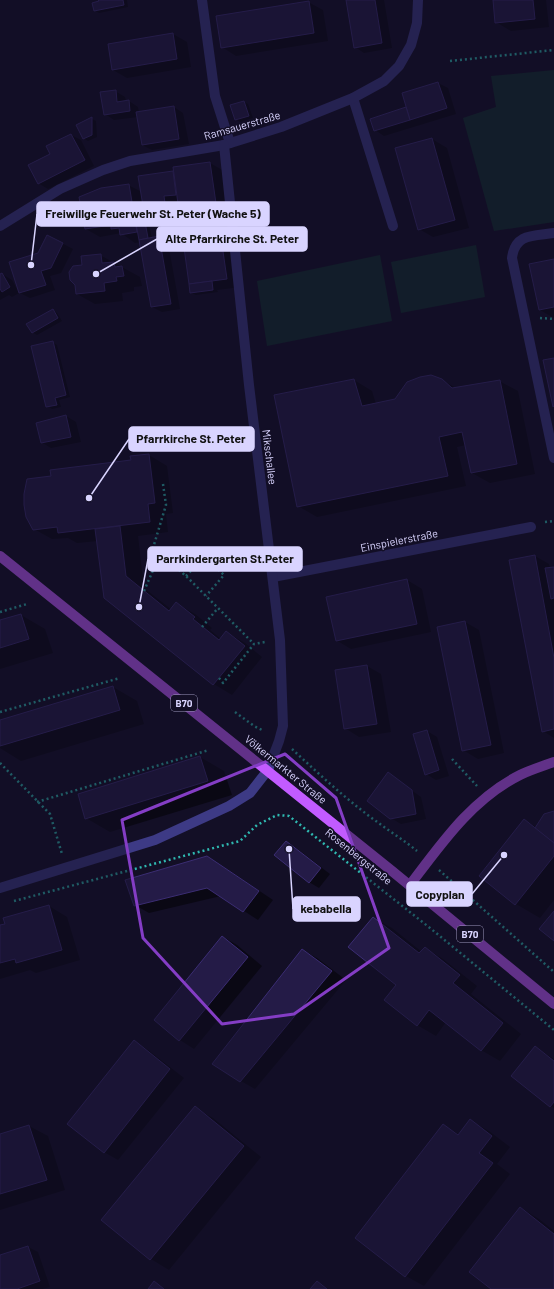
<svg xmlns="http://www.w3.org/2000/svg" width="554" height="1289" font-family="Barlow,sans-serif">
<rect width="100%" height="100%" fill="#130f26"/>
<g fill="#12302f">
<polygon points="554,70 554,222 494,231 463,118 496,107 491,76"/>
<polygon points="476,245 485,297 401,313 391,262"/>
<polygon points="380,255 392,321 267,346 257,281"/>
</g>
<g fill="#0007">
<polygon points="99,0 127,0 128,7 99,13 94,10 100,2"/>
<polygon points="347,0 384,0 392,48 364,53 355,47"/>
<polygon points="494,0 546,0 549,27 511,31 496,22"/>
<polygon points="308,2 323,10 328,41 236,56 222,47"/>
<polygon points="173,34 187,42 191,67 127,78 113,70"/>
<polygon points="438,83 448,88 456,114 384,136 375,130 371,119 407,108 403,94"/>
<polygon points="115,91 125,97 126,101 129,101 138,107 139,113 174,107 183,113 189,144 152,150 142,145 138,117 114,120 105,114"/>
<polygon points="244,102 248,104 253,118 240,122 235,119"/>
<polygon points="92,119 96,121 97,137 88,141 83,138"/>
<polygon points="71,135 81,140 94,166 48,189 38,183 51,154 47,147"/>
<polygon points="432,139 447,148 469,228 433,237 419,229"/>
<polygon points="210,163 224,171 241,287 217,290 218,292 196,295 191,293 178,201 173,202 174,208 153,211 145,207 152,238 158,237 168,243 180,309 162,312 152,307 140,242 135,243 121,233 100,237 86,229 128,185 142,192 140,177 174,172"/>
<polygon points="48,236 73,249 61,273 50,276 55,290 30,298 20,293"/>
<polygon points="100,255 140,277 142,286 134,287 134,291 122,293 123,301 95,304 77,294 84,266"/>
<polygon points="554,260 554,318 540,310"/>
<polygon points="2,274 12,280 19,293 12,297 9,295 0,300 0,275"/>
<polygon points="53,310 57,313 62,321 37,335 32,332"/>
<polygon points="52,342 57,345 70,397 59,400 61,407 52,409 47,406"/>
<polygon points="354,380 372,391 376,404 396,400 442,380 456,388 499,381 518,391 535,474 490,483 472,473 466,445 457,447 466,486 317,517 298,506"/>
<polygon points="66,416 76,422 81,442 51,448 41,442"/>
<polygon points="149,455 167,466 173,513 166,514 168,532 138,536 144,588 172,610 177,604 195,614 212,628 210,630 221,639 226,632 245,643 262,657 232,695 214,684 105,598 98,541 77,543 68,538 52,539 34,529 52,477 132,461"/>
<polygon points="535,556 549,564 550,568 554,568 554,738 543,731"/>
<polygon points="407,580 422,589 431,632 351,649 336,640"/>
<polygon points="21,615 45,629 53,653 0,669 0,621"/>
<polygon points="465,622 479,630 504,753 478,759 463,750"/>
<polygon points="367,666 381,674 391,732 359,737 345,728"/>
<polygon points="113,687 137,701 144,724 21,761 0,748 0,721"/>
<polygon points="427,731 437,737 449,776 436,780 426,774"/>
<polygon points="200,757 224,771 232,795 110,832 86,818"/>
<polygon points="388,774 421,797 426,819 401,824 391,818"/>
<polygon points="554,812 554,900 540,918 516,904 480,876 524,820 536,827"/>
<polygon points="287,842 296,848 330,874 319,888 309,882"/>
<polygon points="222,866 273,900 258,920 221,896 149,913 135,905"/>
<polygon points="49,906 67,917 80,960 36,973 30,970 0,979 0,926"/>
<polygon points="373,918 392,928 422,952 425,948 443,959 477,986 471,994 521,1034 500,1061 481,1050 446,1022 436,1036 417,1025 397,985"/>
<polygon points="223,937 237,945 262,966 194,1049 180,1040 155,1020"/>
<polygon points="302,950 317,958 346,980 255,1089 241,1081"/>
<polygon points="134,1041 148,1050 184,1078 118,1160 104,1152"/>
<polygon points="535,1047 554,1059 554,1108 551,1106"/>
<polygon points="195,1108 213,1118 261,1157 169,1270 151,1259 103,1220"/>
<polygon points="471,1121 489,1131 510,1147 497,1164 510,1174 424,1286 406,1276 443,1125 460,1135"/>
<polygon points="29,1126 48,1136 65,1190 0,1210 0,1135"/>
<polygon points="521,1208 539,1219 554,1231 554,1289 492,1289"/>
<polygon points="28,1247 38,1252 50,1287 42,1289 0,1289 0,1256"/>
</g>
<g fill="#241b47" stroke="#3b2d73">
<polygon points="98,0 123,0 124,5 94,11 92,3 99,1"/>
<polygon points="346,0 375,0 382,43 354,48"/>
<polygon points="493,0 533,0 535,19 495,23"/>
<polygon points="309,1 314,33 221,48 216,16"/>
<polygon points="173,33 177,59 112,70 108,44"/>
<polygon points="438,82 447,108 410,120 402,93"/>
<polygon points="116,90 117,102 129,100 130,111 104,115 100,92"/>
<polygon points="244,101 249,116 235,120 230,105"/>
<polygon points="174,106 179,139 142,145 136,112"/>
<polygon points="406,107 410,120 374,131 370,119"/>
<polygon points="92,117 92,135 83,139 76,125"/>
<polygon points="71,134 85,160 38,184 28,165 50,154 46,146"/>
<polygon points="432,138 455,220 418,230 395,148"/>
<polygon points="210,162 227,279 189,284 173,167"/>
<polygon points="173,171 176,195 164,196 165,203 143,206 138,176"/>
<polygon points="129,184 137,232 120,235 119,228 111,229 111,225 85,229 79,197 101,188"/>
<polygon points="143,211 148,238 139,240 134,213"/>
<polygon points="47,235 63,243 51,268 41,271 46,285 19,293 9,262 38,253"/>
<polygon points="159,236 171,304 151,307 139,240"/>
<polygon points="101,254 102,263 114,262 115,267 122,266 124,276 116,277 117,281 104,283 105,291 76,294 75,285 70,280 69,272 73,266 82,265 81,256"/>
<polygon points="554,259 554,307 539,310 529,264"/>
<polygon points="2,273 10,287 2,292 0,289 0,274"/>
<polygon points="212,281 213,290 190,293 189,284"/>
<polygon points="53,309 58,318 32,333 26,324"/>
<polygon points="53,341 66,395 55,398 57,405 46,407 31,346"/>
<polygon points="554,358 554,406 553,407 543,360"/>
<polygon points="431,375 442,379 452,388 500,380 517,464 471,473 462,432 439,437 448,476 297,507 274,395 354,379 362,406 395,399 407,382 420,377"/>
<polygon points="66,415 71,437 41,443 36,423"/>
<polygon points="149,454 155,503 148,504 150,522 58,533 57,527 33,530 26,517 24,505 24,494 27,479 51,476 50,470 131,460 130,456"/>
<polygon points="120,526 126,576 169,611 176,602 195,617 193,619 219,640 226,631 245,646 213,685 104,598 95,529"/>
<polygon points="535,555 554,658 554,729 542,732 509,560"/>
<polygon points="554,567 554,598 551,599 545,568"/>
<polygon points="407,579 417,624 336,641 326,597"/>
<polygon points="21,614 29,639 0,648 0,620"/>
<polygon points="465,621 491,745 462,751 437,627"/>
<polygon points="367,665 377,724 344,729 335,670"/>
<polygon points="113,686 120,710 0,746 0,720"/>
<polygon points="427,730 439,770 425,775 413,734"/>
<polygon points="200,756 208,781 85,819 78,794"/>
<polygon points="388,772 412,790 416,814 390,819 367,801"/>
<polygon points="554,811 554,843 535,828 544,814"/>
<polygon points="524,819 554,843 554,856 515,905 479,876"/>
<polygon points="286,841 321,868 309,883 274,855"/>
<polygon points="207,856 259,891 243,912 207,888 134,906 125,880"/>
<polygon points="49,905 62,950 16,963 15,959 0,963 0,925 5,924 3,918"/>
<polygon points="554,911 554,941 539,929"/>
<polygon points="373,917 419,953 425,947 460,975 453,983 503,1023 481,1051 429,1010 417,1026 384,1000 396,985 348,947"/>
<polygon points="222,936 248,957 179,1041 154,1020"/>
<polygon points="302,949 332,971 240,1082 212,1064"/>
<polygon points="134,1040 170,1069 104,1153 67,1124"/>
<polygon points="535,1046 554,1061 554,1102 550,1107 511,1076"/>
<polygon points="195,1106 244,1146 150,1260 101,1220"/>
<polygon points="470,1119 492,1136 479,1153 493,1163 405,1277 355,1238 443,1124 458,1135"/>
<polygon points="29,1125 47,1180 0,1194 0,1134"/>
<polygon points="520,1207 554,1234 554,1289 491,1289 469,1272"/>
<polygon points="28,1246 40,1281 17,1289 0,1289 0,1255"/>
<polygon points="154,1281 164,1289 148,1289"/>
<polygon points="317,1281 327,1289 310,1289"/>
</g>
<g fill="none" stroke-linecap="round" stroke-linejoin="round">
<g stroke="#2fb8b0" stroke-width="2.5" stroke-dasharray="2 3" stroke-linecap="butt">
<polyline points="450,61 554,50"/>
<polyline points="540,318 554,319"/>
<polyline points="163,484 166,505 153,548 186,576 254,644"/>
<polyline points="545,522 554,521"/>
<polyline points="186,576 204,557 224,575 206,596"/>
<polyline points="144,591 154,568 153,548"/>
<polyline points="0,612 27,604"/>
<polyline points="202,627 218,608"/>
<polyline points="219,678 223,683 254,644 265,642"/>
<polyline points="0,712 120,678"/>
<polyline points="235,712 254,726 262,730"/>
<path d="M292 749C320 775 349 802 380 824 392 833 405 841 417 851"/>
<polyline points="452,759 477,786"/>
<polyline points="0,763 50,814 62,854"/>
<polyline points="37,802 209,750"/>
<polyline points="439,870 554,972"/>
<polyline points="14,901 240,841 257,825 277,815 289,816 430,928 554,1030"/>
</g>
<g stroke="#3d3a85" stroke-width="10">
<polyline points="202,0 215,96 230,143"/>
<polyline points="353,98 393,226"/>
<polyline points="0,226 60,189 103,170 130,161 224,145 281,127 353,98 384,81 399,66 411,45 417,23 418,0"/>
<path d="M554 233C534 236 515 233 512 258L554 458"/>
<polyline points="273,577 531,527"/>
<polyline points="0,888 155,840 229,806 250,793 268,770 279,741 283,726 280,640 249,385 224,145"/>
</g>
<g stroke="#c25bff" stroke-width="10">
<polyline points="0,556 392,871 554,1004"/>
<path d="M410 885C441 844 472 799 520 775 530 770 543 766 554 762"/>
</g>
</g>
<path d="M0 0H554V1289H0ZM285 754 336 798 389 948 294 1014 222 1024 143 938 122 820Z" fill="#130f26" fill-opacity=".55" fill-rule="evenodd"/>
<path fill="none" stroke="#843dc5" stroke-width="3" stroke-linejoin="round" d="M285 754 336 798 389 948 294 1014 222 1024 143 938 122 820Z"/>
<g text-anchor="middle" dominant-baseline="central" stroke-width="3" stroke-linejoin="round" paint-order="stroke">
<g fill="#130f26" stroke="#9e99be" stroke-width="1">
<rect x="171" y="695" width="26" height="16" rx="3"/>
<rect x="457" y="926" width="26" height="16" rx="3"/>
</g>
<g font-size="10" font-weight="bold" fill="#d9d4ff">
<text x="184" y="703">B70</text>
<text x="470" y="934">B70</text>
</g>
<g font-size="11" fill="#d9d4ff" stroke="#130f26">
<text transform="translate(242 125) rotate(-16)">Ramsauerstraße</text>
<text transform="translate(270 457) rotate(83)">Mikschallee</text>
<text transform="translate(399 540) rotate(-11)">Einspielerstraße</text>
<text transform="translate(286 769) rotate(39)">Völkermarkter Straße</text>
<text transform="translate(359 856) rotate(39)">Rosenbergstraße</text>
</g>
</g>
<path fill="none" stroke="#d9d4ff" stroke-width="1.5" d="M31 265L37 214M96 274L157 239M89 498L129 439M139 607L148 559M504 855L472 894M289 849L293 909"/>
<g fill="#d9d4ff" stroke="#130f26" stroke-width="1.5">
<circle cx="31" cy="265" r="4"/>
<circle cx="96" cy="274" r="4"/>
<circle cx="89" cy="498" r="4"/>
<circle cx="139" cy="607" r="4"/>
<circle cx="504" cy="855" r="4"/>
<circle cx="289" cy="849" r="4"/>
</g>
<g fill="#d9d4ff" stroke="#d9d4ff" stroke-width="1.5">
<rect x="37" y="202" width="232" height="24" rx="4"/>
<rect x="157" y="227" width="150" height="24" rx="4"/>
<rect x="129" y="427" width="125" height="24" rx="4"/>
<rect x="148" y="547" width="154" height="24" rx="4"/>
<rect x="407" y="882" width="65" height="24" rx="4"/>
<rect x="293" y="897" width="67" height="24" rx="4"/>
</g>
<g font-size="12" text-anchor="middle" font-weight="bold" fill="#111">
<text x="153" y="218">Freiwillge Feuerwehr St. Peter (Wache 5)</text>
<text x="232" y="243">Alte Pfarrkirche St. Peter</text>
<text x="191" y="443">Pfarrkirche St. Peter</text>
<text x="225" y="563">Parrkindergarten St.Peter</text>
<text x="440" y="899">Copyplan</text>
<text x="326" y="913">kebabella</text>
</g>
</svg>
